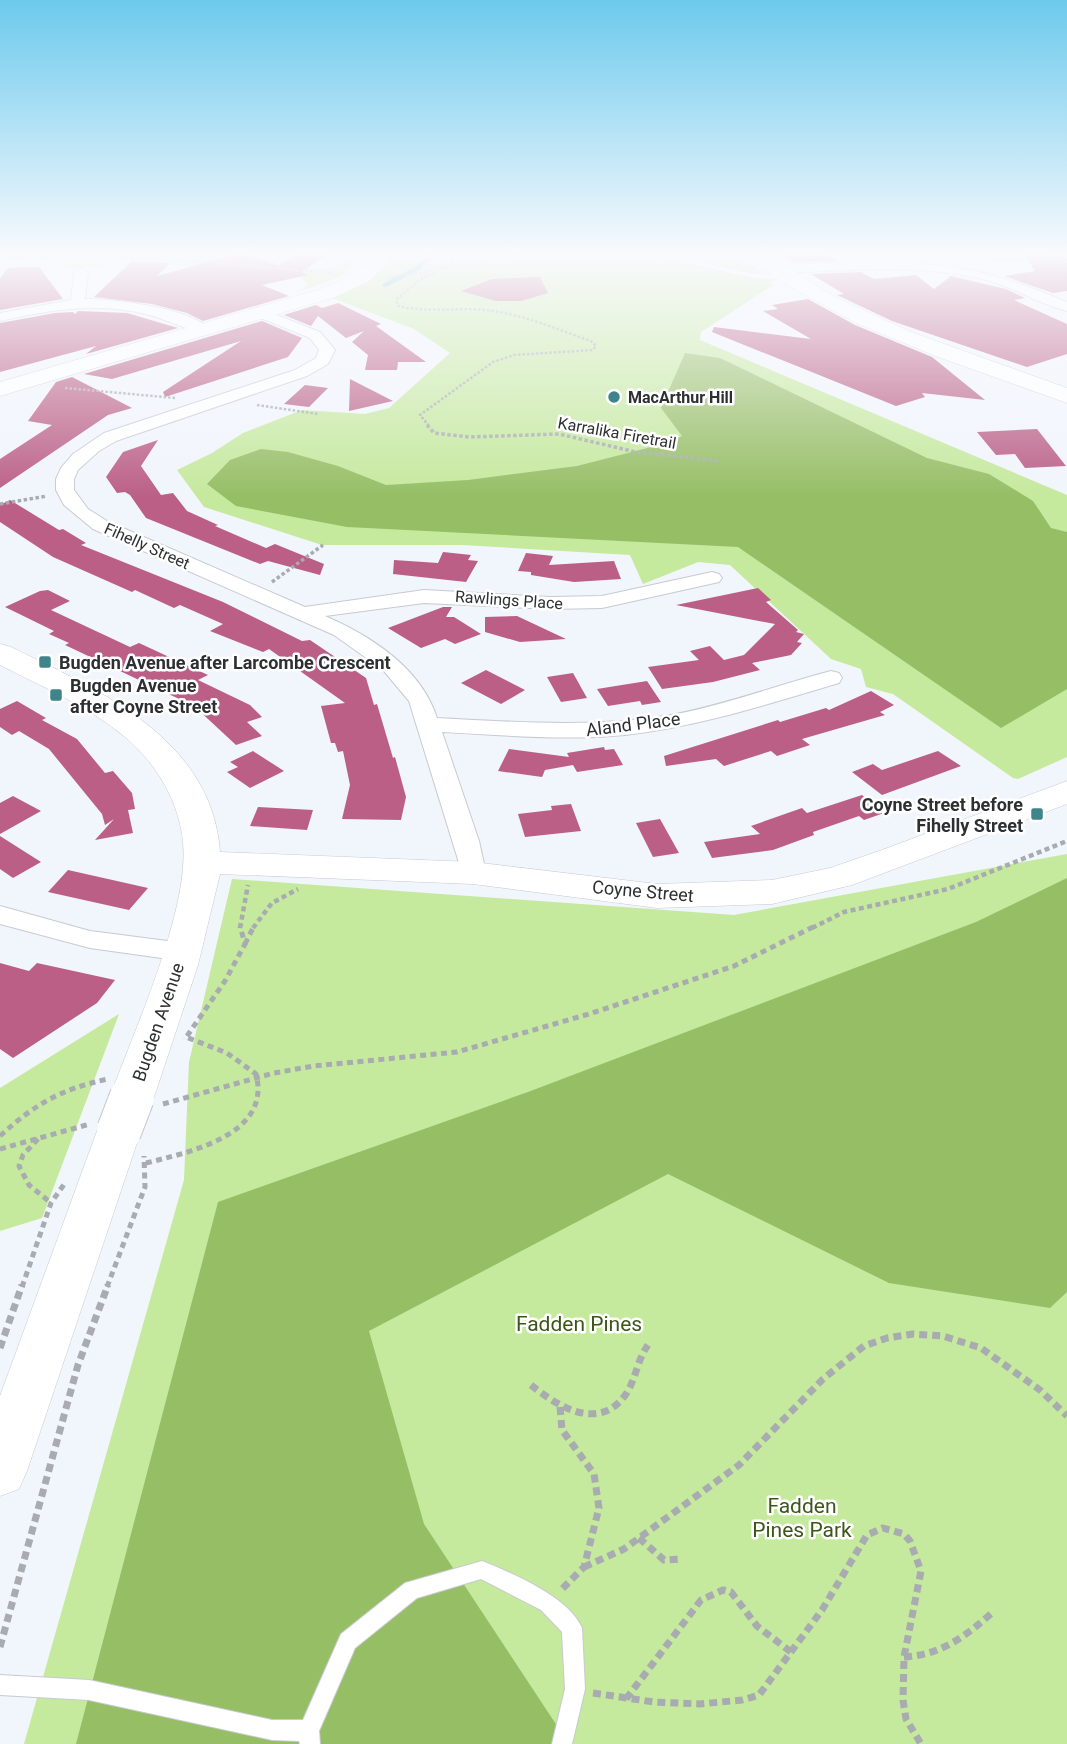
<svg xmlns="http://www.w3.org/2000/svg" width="1067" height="1744" font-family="Roboto,sans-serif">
<rect width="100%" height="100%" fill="#f1f5fc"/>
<g fill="#c5e99d">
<polygon points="48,253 184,258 200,253 219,253 216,260 319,269 340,266 362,255 341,276 298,292 308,285 298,274 118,261 99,266 68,267 48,259 0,262 0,255"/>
<path d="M393 253H735L773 281 771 283 773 285 701 332 700 340 1067 495V757L1018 779 1013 778 893 694 866 687 861 669 831 659 730 565 698 562 643 584 630 555 463 545H322L204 507 177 470 212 453 243 433 302 410 365 414 389 408 450 353 414 329 332 298C355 287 383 277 393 253Z"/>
<polygon points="1067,854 1067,1744 24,1744 184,1180 189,1062 232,879 734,915"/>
<polygon points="119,1014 42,1218 0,1231 0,1088"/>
</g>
<g fill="#96be65">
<polygon points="685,353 720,358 927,458 989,474 1033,501 1051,528 1067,532 1067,689 1001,728 738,547 347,527 236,506 207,484 230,460 261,449 288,452 338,466 386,485 468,480 577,466 663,444 682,436 661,408"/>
<polygon points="1067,878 1067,1292 1050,1308 889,1283 668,1174 369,1331 424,1524 569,1744 76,1744 218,1202 528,1092 976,922"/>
</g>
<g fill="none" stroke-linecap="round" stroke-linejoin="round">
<polyline stroke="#48b3b8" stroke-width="4.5" points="385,285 418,268 434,253"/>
</g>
<g fill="#bb5f86">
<polygon points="240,253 279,265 298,253 329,253 301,272 308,275 262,285 289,296 203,321 187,313 152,304 94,297 131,262 170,263 157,276"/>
<polygon points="780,253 822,253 838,261 793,262"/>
<polygon points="1026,255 1062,256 1067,263 1067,291 1053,293 1004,276 1035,271"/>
<polygon points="31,267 39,267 63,299 0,310 0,278 8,268"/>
<polygon points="861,272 874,279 916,275 934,289 951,276 1006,289 1025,298 1014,300 1067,324 1067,354 1027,367 892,321 837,295 844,294 811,274"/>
<polygon points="540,277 548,293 521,301 496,301 461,291 492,279"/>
<polygon points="808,299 855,325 932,357 985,400 922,393 925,397 896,406 712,332 714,327 811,339 763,311 778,309 772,305"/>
<polygon points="338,303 381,324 376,326 426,362 398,362 397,370 365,370 368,355 352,342 364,331 346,338 318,316 311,326 284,315 316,305 322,308"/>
<polygon points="78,311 127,313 178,328 86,354 96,346 0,372 0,323 55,313 73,312 75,314"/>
<polygon points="262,321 302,338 288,357 165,397 163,392 241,341 112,379 84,374"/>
<polygon points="72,377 132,408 108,415 0,488 0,459 52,425 28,421 56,382"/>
<polygon points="350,379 393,401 349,411"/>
<polygon points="305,385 328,388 309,407 284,404"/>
<polygon points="1037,429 1066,466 1025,468 1015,454 996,455 977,432"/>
<polygon points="158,440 141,466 161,495 173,493 187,511 218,525 215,526 266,548 275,544 324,564 320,575 268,561 260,564 146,518 130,495 125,492 117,493 106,477 123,452"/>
<polygon points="10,500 59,530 63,529 86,543 81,545 223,602 302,641 310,640 366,678 374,705 377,704 393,758 395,757 406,797 401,820 342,819 350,785 343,751 338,752 335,743 331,743 321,706 345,703 269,649 263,652 210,631 223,624 180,605 174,608 135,590 132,592 53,557 0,522 0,505"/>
<polygon points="443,552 471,555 468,560 478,561 466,582 393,574 394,560 438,563"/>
<polygon points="526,553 553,556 549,565 614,561 621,579 574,582 531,575 531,572 518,571"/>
<polygon points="758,588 771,600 766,602 798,630 796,632 804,634 797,642 802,643 791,655 752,663 760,670 713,682 662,689 648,667 699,660 690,651 710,646 724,660 744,655 775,624 676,605"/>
<polygon points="48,590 70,601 51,610 130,647 139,643 208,675 198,680 250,705 262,717 247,722 262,736 236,745 194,706 65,645 69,643 49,634 54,631 5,607 40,591"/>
<polygon points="443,607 452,607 446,617 454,617 481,634 455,644 445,639 421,648 388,628"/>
<polygon points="517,616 566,639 520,642 485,632 485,617"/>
<polygon points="486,670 525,690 501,704 461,683"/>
<polygon points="573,673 587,698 561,702 547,677"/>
<polygon points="647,681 661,702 642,705 640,701 608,706 597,689"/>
<polygon points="871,691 894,705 880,712 885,715 802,739 810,745 777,756 771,751 724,766 716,759 666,766 664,756 778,720 780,722 826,708 829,710"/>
<polygon points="17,701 46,718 42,720 77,739 105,773 113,771 132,793 135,809 128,810 133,833 95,840 114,819 105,825 102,814 49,749 19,731 12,735 0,727 0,709"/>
<polygon points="604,747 605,750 614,749 623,765 577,772 573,765 545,770 542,777 498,771 509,749 569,757 567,753"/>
<polygon points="253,751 284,771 250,788 227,772 238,767 230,762"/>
<polygon points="938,751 961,766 882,795 852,772 873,764 882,770"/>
<polygon points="862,795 884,813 864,820 859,816 813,832 814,835 773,850 712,858 704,842 760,834 751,826 802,808 807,813"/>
<polygon points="13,796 41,811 0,834 0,803"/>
<polygon points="571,804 581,831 525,837 518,814 552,810 551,806"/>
<polygon points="258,807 313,810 307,830 250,826"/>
<polygon points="660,819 679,853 653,857 636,823"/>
<polygon points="0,836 41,862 13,878 0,869"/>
<polygon points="68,870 148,888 129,910 48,892"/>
<polygon points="0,963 29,971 37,963 115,980 97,1003 13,1058 0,1049"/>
</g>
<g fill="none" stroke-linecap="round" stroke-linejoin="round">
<defs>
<g id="lane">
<polygon points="605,253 620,253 592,259 585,264 582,262 588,256"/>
<polygon points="648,253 659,253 753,274 787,275 790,277 787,279 753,278"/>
<path d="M482 1561C512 1573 569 1597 582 1628L585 1689 572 1744H552L565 1689 562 1632 541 1610 481 1579 417 1598 355 1648 319 1731 320 1744H300L299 1741 272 1740 89 1700 0 1695V1675L89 1680 272 1720H303L341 1634 405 1583Z"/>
</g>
<g id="street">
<path d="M881 262C956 263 998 273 1067 302V311C1039 304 1014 287 986 280 918 263 845 271 775 273L768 269 775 265Z"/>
<path d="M81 268 88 272 85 299C116 299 189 308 210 329L203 333C184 329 166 319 146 314 97 302 49 310 0 321V313L71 300 74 272Z"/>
<path d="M256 307 320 332 335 350 328 364 307 376 116 441 99 451 78 470 74 479V490L88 509 107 521 305 607 424 590 550 597 602 596 712 572 719 574 722 578 719 582 602 608 550 609 424 603 325 616C371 636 421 668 437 718 516 722 594 728 671 715 726 705 777 685 831 671L839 673 842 678 839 683C768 704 698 727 625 735 564 741 503 735 442 732L479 841 486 873 482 879 473 881 464 879 409 701 383 670 334 635 93 529 64 505 56 490V479L61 468 73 454 104 433 295 370 316 358 319 350 310 338 251 314 249 311Z"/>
<polygon points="0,906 90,931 183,943 193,946 197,952 193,958 183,961 90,948 0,924"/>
</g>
<g id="secondary">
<polygon points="371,253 389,253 389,262 369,281 335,297 0,396 0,382 321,289 349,276 371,261"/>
<polygon points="745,253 766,253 831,295 911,332 1067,388 1067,403 938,357 856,323 780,281"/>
<path d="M0 644 11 647C98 690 212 738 220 852L473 862 657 884 772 880 830 868 882 850 1067 781V804L852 885 772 904 657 908 473 884 220 874 198 965 154 1097 147 1108 132 1113 117 1108 110 1097C134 1030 190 910 183 842 179 801 156 763 125 737 88 706 43 687 0 665Z"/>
<polygon points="119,1114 135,1119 141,1131 27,1471 19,1489 0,1496 0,1396 97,1131 103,1119"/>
</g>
</defs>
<use href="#lane" stroke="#c7cad2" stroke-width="2"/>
<use href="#street" stroke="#c7cad2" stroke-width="2"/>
<use href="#secondary" stroke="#c7cad2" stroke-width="1"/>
<g stroke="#a8abb0" stroke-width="2.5" stroke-dasharray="2.5 2" stroke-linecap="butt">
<polyline points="0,257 166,259 331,273"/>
<polyline points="989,259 1067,260"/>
<polyline points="199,260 209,253"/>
<polyline points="446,268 528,253"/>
<polyline points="388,278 431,271"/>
<polyline points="65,388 175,398"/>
<polyline points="257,405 318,414"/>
<path d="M429 426 420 415 493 362 514 355 593 350 596 346 591 341C556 329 522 314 486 310 456 307 427 313 398 306L396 300 421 279 452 263V253"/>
</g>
<g stroke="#a8abb0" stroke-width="3.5" stroke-dasharray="3.5 2.5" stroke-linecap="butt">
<polyline points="427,425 434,433 469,437 559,434 636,452 718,461"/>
<polyline points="0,504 47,496"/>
<polyline points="272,582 323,545"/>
</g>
<g stroke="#a8abb0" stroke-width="4.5" stroke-dasharray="5 3.5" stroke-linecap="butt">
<polyline points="240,928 248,885"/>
<polyline points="253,928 272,903 298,889"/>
<polyline points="812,928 844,912 948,889 1067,841"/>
</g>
<g stroke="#a8abb0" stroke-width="5" stroke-dasharray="6 4.5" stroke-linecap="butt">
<polyline points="245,944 254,926"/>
<polyline points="187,1036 225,981 245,944 240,926"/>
<polyline points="163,1104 274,1073 314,1066 457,1052 589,1014 734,966 815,926"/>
<path d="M0 1136C35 1104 61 1089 108 1079"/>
<polyline points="38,1139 23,1155 19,1166 29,1185 51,1203"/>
<polyline points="0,1149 90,1124"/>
<path d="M146 1163C190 1152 272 1135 256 1074L227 1053 186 1037 185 1039"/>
<polyline points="22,1287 51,1203 65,1183"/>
<polyline points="107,1287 145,1187 144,1156"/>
</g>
<g stroke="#a8abb0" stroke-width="7" stroke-dasharray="8 5" stroke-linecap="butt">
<polyline points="0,1348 22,1285"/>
<path d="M531 1385C557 1406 599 1433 626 1394 636 1379 637 1360 648 1345"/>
<polyline points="560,1407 562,1430 594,1474 599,1508 584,1567 561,1590"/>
<polyline points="639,1538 664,1560 680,1559"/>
<polyline points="584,1567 624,1549 739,1465 823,1379 864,1346 887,1338 913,1334 943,1336 981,1348 1040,1390 1067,1416"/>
<polyline points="0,1647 78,1365 108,1285"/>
<path d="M904 1657C941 1655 966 1636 993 1612"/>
<polyline points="593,1693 654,1702 700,1704 742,1700 759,1695 822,1610 867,1535 883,1528 904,1534 910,1541 921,1571 904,1657 903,1700 906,1719 921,1744"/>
<polyline points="626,1699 701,1600 723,1590 731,1592 757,1626 791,1652"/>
</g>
<use href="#lane" fill="#fff" fill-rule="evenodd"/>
<use href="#street" fill="#fff" fill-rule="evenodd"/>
<use href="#secondary" fill="#fff" fill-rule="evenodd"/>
<defs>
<polyline id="secondary-bridge" points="119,1131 132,1097"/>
</defs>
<use href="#secondary-bridge" stroke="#c7cad2" stroke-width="46" stroke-linecap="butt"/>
<use href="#secondary-bridge" stroke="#fff" stroke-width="44"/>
</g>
<linearGradient id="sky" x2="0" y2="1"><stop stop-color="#6ccaec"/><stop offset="0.51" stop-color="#f9fafe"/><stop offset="1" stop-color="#f9fafe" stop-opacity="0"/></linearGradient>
<rect width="1067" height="497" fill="url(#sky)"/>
<g fill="#3d858a" stroke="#fff" stroke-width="2.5">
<circle cx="614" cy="397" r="7"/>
<rect x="38" y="655" width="14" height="14" rx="3.5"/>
<rect x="49" y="688" width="14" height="14" rx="3.5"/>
<rect x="1030" y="807" width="14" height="14" rx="3.5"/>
</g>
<g text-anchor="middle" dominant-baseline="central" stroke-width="5" stroke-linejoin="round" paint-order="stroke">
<g font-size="16" font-weight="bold" fill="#2d2f31" stroke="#fff" text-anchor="start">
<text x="628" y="397">MacArthur Hill</text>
</g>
<g font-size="16" fill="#2d2f31" stroke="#fff">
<text transform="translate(617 433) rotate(10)">Karralika Firetrail</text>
<text transform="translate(147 546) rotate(24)">Fihelly Street</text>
<text transform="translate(509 600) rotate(4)">Rawlings Place</text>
</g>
<g font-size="18" font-weight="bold" fill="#2d2f31" stroke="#fff" text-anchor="start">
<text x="59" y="662">Bugden Avenue after Larcombe Crescent</text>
<text x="70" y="685">Bugden Avenue<tspan x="70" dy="21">after Coyne Street</tspan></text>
<text x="1023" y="804" text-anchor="end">Coyne Street before<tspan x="1023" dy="21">Fihelly Street</tspan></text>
</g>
<g font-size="18" fill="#2d2f31" stroke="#fff">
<text transform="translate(633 724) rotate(-7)">Aland Place</text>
<text transform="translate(643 891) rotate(5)">Coyne Street</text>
<text transform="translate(158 1022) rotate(-71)">Bugden Avenue</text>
</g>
<g font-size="21" fill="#3c5618" stroke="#fff">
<text x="579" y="1324">Fadden Pines</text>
<text x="802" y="1506">Fadden<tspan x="802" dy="24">Pines Park</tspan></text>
</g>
</g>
</svg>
